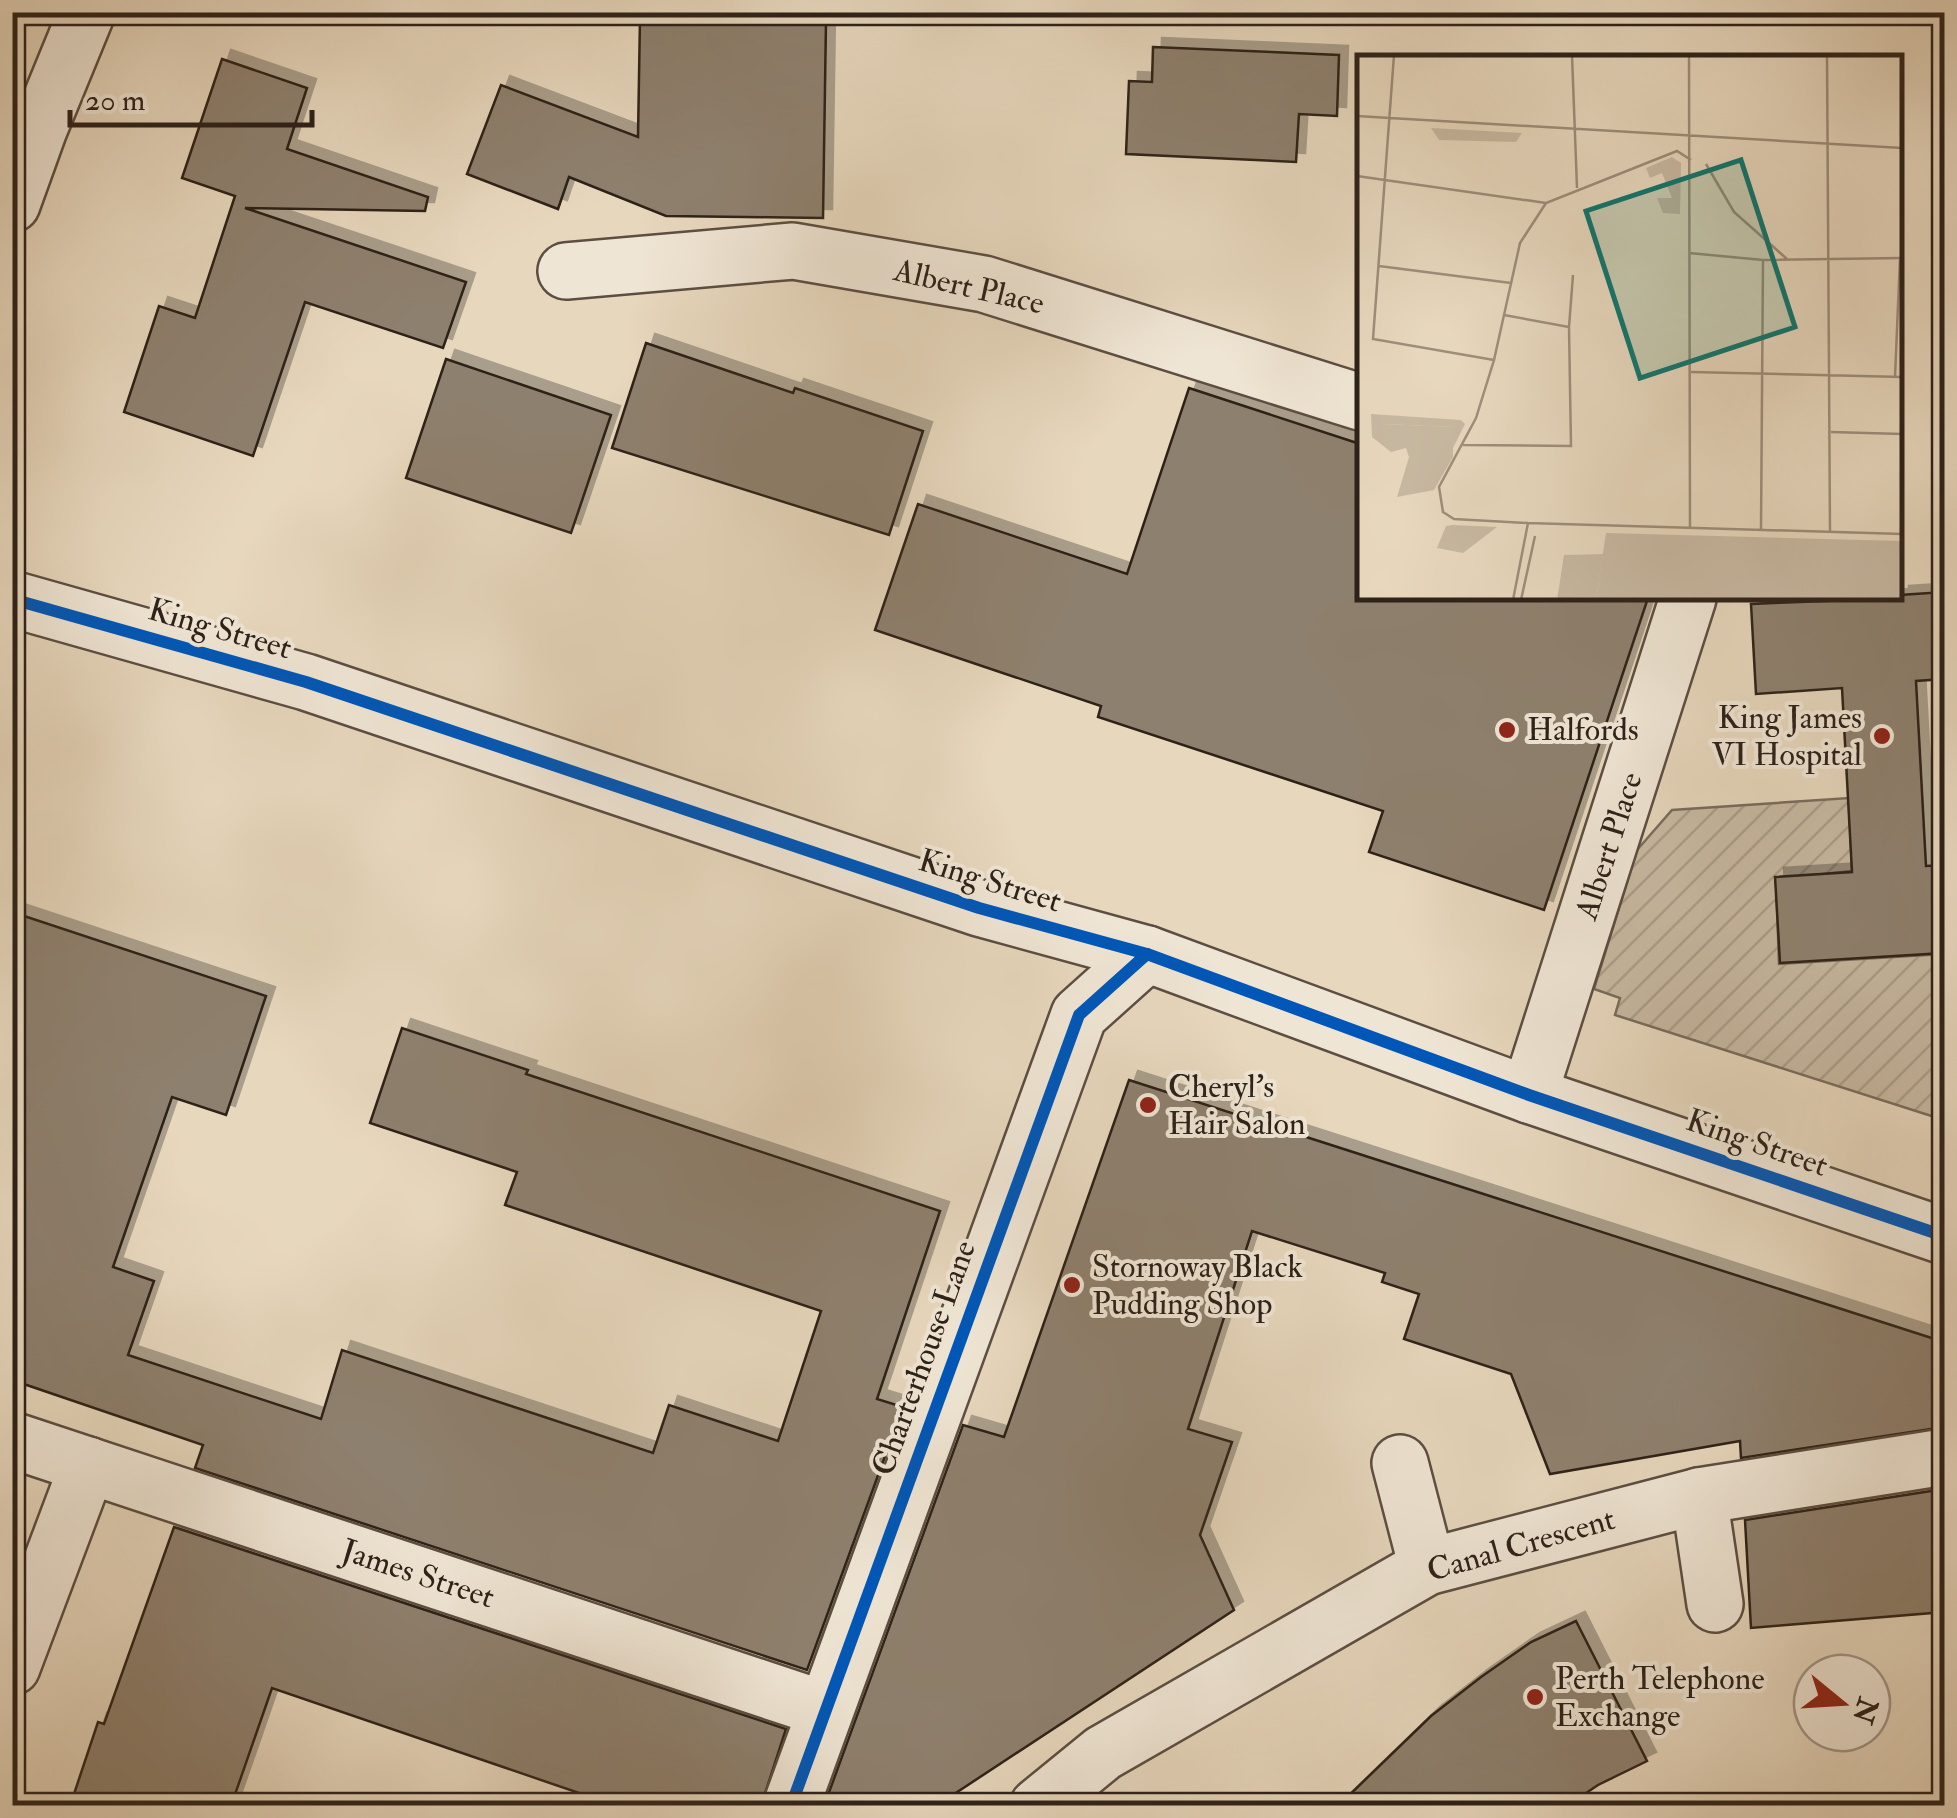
<svg xmlns="http://www.w3.org/2000/svg" width="1957" height="1818" font-family="'IM FELL Double Pica',serif">
<defs>
<pattern id="garden-furrows" width="10" height="10" patternUnits="userSpaceOnUse" patternTransform="scale(2.5)"><rect width="10" height="10" fill="#c7b8a1"/><path d="M-1 1l2-2M0 10L10 0M9 11l2-2" fill="none" stroke="#ab9e8a"/></pattern>
<filter id="shadow"><feDropShadow dx="9" dy="-9" stdDeviation="0" flood-color="#0004"/></filter>
</defs>
<rect width="100%" height="100%" fill="#e7d7bd"/>
<filter id="stains"><feTurbulence type="fractalNoise" baseFrequency=".002" numOctaves="4"/><feColorMatrix values="0 0 0 0 .2 0 0 0 0 .09 0 0 0 0 .02 0 0 0 .5 -.17"/></filter>
<radialGradient id="worn" r=".72"><stop offset=".6" stop-color="#630" stop-opacity="0"/><stop offset="1" stop-color="#630" stop-opacity=".3"/></radialGradient>
<polygon fill="url(#garden-furrows)" stroke="#7a6c5d" stroke-width="2.5" points="1849,798 1852,871 1776,879 1779,964 1944,954 1944,1120 1615,1015 1620,998 1594,989 1637,850 1672,810"/>
<g fill="#8e806e" stroke="#2d2119" stroke-width="2.5" filter="url(#shadow)">
<polygon points="640,18 826,21 823,218 666,216 569,177 558,209 467,174 501,85 638,137"/>
<polygon points="1153,47 1339,55 1337,116 1299,114 1296,162 1126,154 1129,81 1152,82"/>
<polygon points="222,59 307,88 287,149 428,197 425,211 245,208 466,282 443,348 305,302 253,456 124,412 159,306 195,318 235,196 182,178"/>
<polygon points="646,343 793,393 795,388 923,431 889,535 612,448"/>
<polygon points="446,359 611,415 571,533 406,478"/>
<polygon points="1189,388 1360,444 1360,598 1648,598 1544,910 1369,852 1383,811 1098,717 1101,706 875,630 918,504 1127,574"/>
<polygon points="1944,592 1944,679 1916,681 1926,866 1944,865 1944,953 1780,963 1775,877 1852,872 1842,688 1756,694 1751,604 1900,598 1900,595"/>
<polygon points="12,912 266,996 226,1115 172,1097 113,1267 154,1281 128,1355 321,1419 342,1350 653,1453 669,1405 778,1441 821,1311 505,1205 517,1172 370,1123 402,1028 528,1070 526,1074 940,1211 877,1399 903,1407 807,1670 195,1468 203,1445 12,1380"/>
<polygon points="1129,1080 1944,1342 1944,1427 1741,1458 1740,1441 1550,1474 1511,1374 1404,1339 1419,1294 1382,1282 1385,1273 1252,1231 1188,1429 1232,1442 1200,1535 1234,1610 936,1806 824,1806 963,1425 1004,1437"/>
<polygon points="1944,1489 1944,1612 1751,1628 1745,1520"/>
<polygon points="174,1527 786,1729 761,1806 617,1806 272,1688 231,1806 70,1806 98,1722 104,1724"/>
<polygon points="1576,1621 1647,1761 1598,1785 1567,1806 1338,1806 1431,1716 1481,1677 1531,1642"/>
</g>
<g fill="none" stroke-linecap="round" stroke-linejoin="round">
<defs>
<g id="minor">
<polyline points="12,204 39,129 87,12"/>
<polyline points="566,271 793,251 984,284 1360,402"/>
<polyline points="12,599 306,682 979,908 1147,954 1529,1095 1944,1236"/>
<polyline points="1529,1095 1688,598"/>
<polyline points="12,1440 824,1709"/>
<polyline points="1400,1463 1427,1567"/>
<polyline points="1699,1496 1715,1604"/>
<polyline points="12,1667 88,1465"/>
<polyline points="791,1806 1079,1015 1147,954"/>
<polyline points="1038,1806 1103,1753 1427,1567 1699,1496 1944,1457"/>
</g>
</defs>
<use href="#minor" stroke="#5c4e42" stroke-width="60"/>
<use href="#minor" stroke="#efe5d4" stroke-width="55"/>
<defs>
<g id="cycleway">
<polyline points="12,599 306,682 979,908 1147,954 1529,1095 1944,1236"/>
<polyline points="791,1806 1079,1015 1147,954"/>
</g>
</defs>
<use href="#cycleway" stroke="#efe5d4" stroke-width="19"/>
<use href="#cycleway" stroke="#0057b8" stroke-width="12"/>
</g>
<g fill="#8f2418" stroke="#efe5d4" stroke-width="4">
<circle cx="1507" cy="730" r="10"/>
<circle cx="1882" cy="736" r="10"/>
<circle cx="1148" cy="1105" r="10"/>
<circle cx="1072" cy="1285" r="10"/>
<circle cx="1535" cy="1697" r="10"/>
</g>
<g text-anchor="middle" dominant-baseline="central" stroke-width="8" stroke-linejoin="round" paint-order="stroke">
<g font-size="32" fill="#2d2119" stroke="#efe5d4">
<text transform="translate(969 287) rotate(13)">Albert Place</text>
<text transform="translate(220 629) rotate(16)">King Street</text>
<text transform="translate(1609 846) rotate(-72)">Albert Place</text>
<text transform="translate(990 881) rotate(17)">King Street</text>
<text transform="translate(1757 1143) rotate(19)">King Street</text>
<text transform="translate(924 1358) rotate(-70)">Charterhouse Lane</text>
<text transform="translate(1521 1545) rotate(-16)">Canal Crescent</text>
<text transform="translate(418 1574) rotate(18)">James Street</text>
</g>
<g font-size="32" fill="#2d2119" stroke="#efe5d4" text-anchor="start">
<text x="1862" y="718" text-anchor="end">King James<tspan x="1862" dy="37">VI Hospital</tspan></text>
<text x="1527" y="730">Halfords</text>
<text x="1168" y="1087">Cheryl's<tspan x="1168" dy="37">Hair Salon</tspan></text>
<text x="1092" y="1267">Stornoway Black<tspan x="1092" dy="37">Pudding Shop</tspan></text>
<text x="1555" y="1679">Perth Telephone<tspan x="1555" dy="37">Exchange</tspan></text>
</g>
</g>
<g transform="translate(1357 55)">
<rect width="545" height="545" fill="#e7d7bd"/>
<path d="M74 73 165 78 159 87 82 85ZM25 369 96 372V402L77 435 40 442 52 402 49 393 34 397 15 382ZM249 478 545 486V545H239Z" fill="#c7b8a1"/>
<path d="M14 359 104 365 108 369 85 415 96 372 26 369 15 382Z" fill="#c7b8a1"/>
<path d="M315 102 324 108 323 159 306 158 300 143H315L305 118 293 123 289 113ZM89 471 96 470 140 472 106 498 80 493ZM246 499 239 545H200L207 500Z" fill="#c7b8a1"/>
<path fill="none" stroke="#9d8e7b" stroke-width="2.5" d="M37 0 16 284 137 305 119 363 82 432 86 457 97 464 171 468 545 479M215 0 220 133M332 0 333 472M470 0 473 476M0 61 33 63M33 63 545 93M349 109 377 157 430 204M0 121 189 148M332 198 406 205 545 203M22 211 154 228M212 272 216 220M137 305 163 188 189 148 320 96 334 105M334 317 545 322M538 322 543 203M474 377 545 379M106 390 214 391 212 272 147 260M404 474 406 205M156 545 171 468M164 545 178 481"/>
<path fill="#0f766e" fill-opacity="0.15" stroke="#0f766e" stroke-width="5" d="M384 105 438 272 283 323 229 156Z"/>
<rect width="545" height="545" fill="none" stroke="#2d2119" stroke-width="5"/>
</g>
<rect width="1957" height="1818" fill="none" stroke="#e7d7bd" stroke-width="50"/>
<rect x="15" y="15" width="1927" height="1788" fill="none" stroke="#2d2119" stroke-width="5"/>
<rect x="25" y="25" width="1907" height="1768" fill="none" stroke="#2d2119" stroke-width="2.5"/>
<g transform="translate(1842 1703) rotate(108)"><circle r="48" fill="#efe5d4" stroke="#a19789" stroke-width="2.5"/>
<path d="M0-8L18 38L0 25L-18 38Z" fill="#8f2418"/>
<text y="-15" font-size="28" font-weight="bold" text-anchor="middle" fill="#2d2119">N</text>
</g>
<path d="M70 110v15h242v-15" fill="none" stroke="#2d2119" stroke-width="5"/>
<text x="85" y="110" font-size="30" fill="#2d2119" stroke="#efe5d4" stroke-width="8" paint-order="stroke">20 m</text>
<rect width="100%" height="100%" filter="url(#stains)"/>
<rect width="100%" height="100%" fill="url(#worn)"/>
</svg>
